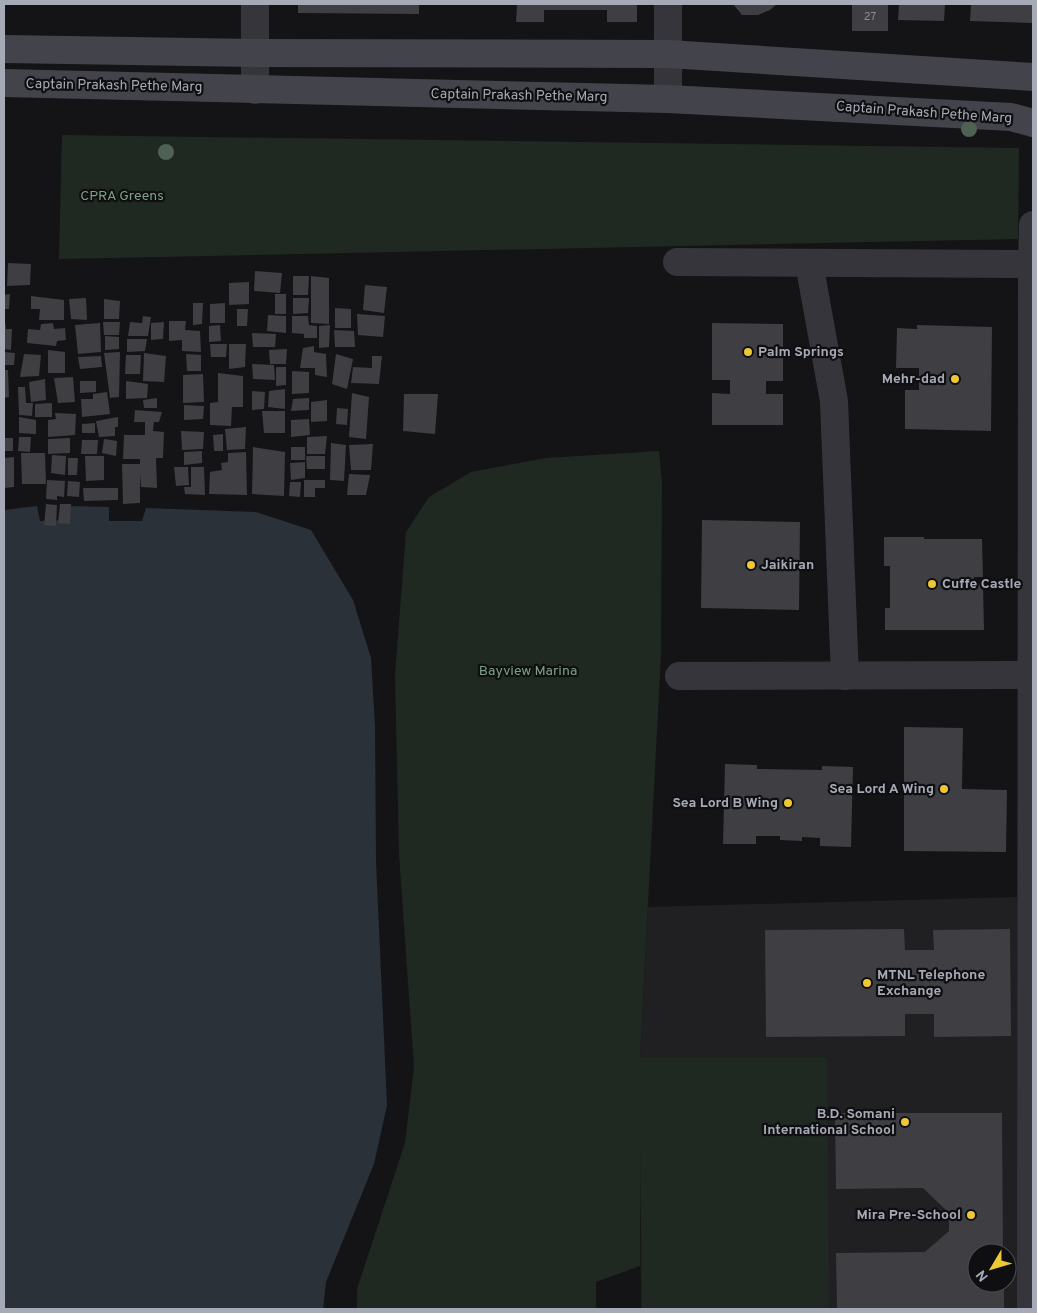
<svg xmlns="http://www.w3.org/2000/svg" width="1037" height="1313" font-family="Overpass,sans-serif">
<rect width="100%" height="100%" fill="#141416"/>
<path fill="#202023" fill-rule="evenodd" d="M1017 897 1018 1309H641L640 1058 648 907ZM977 1253H1007V1283H977Z"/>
<g fill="#202822">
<polygon points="62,135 1019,148 1018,239 59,259"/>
<polygon points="659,451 662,483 661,654 640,1058 827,1058 829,1309 642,1309 640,1149 640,1266 596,1282 596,1309 357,1309 357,1289 405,1143 414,1067 399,854 395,675 406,532 429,497 471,472 546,458"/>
</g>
<polygon fill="#2b3139" points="37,506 40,521 68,520 69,506 109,507 109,521 142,521 146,508 256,512 311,530 353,600 371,658 375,726 376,862 387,1105 374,1164 326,1282 323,1309 4,1309 4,510"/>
<g fill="#3e3e43">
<polygon points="298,4 419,4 419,14 298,13"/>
<polygon points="517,4 637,4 637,22 607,22 607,10 544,10 544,22 516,22"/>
<polygon points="733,4 777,4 770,10 758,15 742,15"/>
<rect x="852" y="4" width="36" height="27"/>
<polygon points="899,4 945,4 944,21 898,20"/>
<polygon points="971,4 1033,4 1033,23 970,21"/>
<polygon points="8,263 31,264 30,285 7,286"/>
<polygon points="255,271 282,273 280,293 254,291"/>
<polygon points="293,276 309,276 308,295 293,295"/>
<polygon points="311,276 329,278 329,324 311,323"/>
<polygon points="249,282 249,304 229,305 229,283"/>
<polygon points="365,285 387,287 384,313 363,310"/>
<polygon points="10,294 9,309 4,309 4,295"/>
<rect x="275" y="294" width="11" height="20"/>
<polygon points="31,296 64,300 64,320 39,320 40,309 31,309"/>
<polygon points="86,298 87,320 71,319 69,299"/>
<polygon points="293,298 309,298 308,313 293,314"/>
<polygon points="104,299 120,301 119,319 104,319"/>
<polygon points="193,303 203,303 202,324 193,325"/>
<polygon points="225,303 225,323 210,323 210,304"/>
<polygon points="335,308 351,309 351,328 335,328"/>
<polygon points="237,309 248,309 247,326 237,326"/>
<polygon points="357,314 385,316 383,337 358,335"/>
<polygon points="268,315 286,316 286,333 267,331"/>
<polygon points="143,316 151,317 148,336 128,336 130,322 142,323"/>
<polygon points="292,316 308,316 309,325 317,326 317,338 304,338 304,334 292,333"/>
<polygon points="4,321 5,321 6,329 12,329 11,350 4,349"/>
<polygon points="169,321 186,321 185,330 200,331 201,352 182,351 182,340 169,341"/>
<polygon points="103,322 120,322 119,335 104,335"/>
<polygon points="164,322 163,339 151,340 151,323"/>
<polygon points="53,323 54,329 65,328 66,340 57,341 56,346 27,343 28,329 40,330 41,324"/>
<polygon points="100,323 101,352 78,354 75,325"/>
<polygon points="712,323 783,324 783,381 766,381 766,394 783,394 783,425 712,425 712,393 730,394 730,380 712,380"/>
<polygon points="220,325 221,341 209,342 209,326"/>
<polygon points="330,325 329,347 319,348 319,326"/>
<polygon points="917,325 992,327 991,431 905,429 905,390 919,390 919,368 896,368 897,328 917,329"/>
<polygon points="334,330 354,331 355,347 335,347"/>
<polygon points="252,333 276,334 275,347 253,347"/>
<polygon points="105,336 119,337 119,349 105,350"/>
<polygon points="127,339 147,339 145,351 127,352"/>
<polygon points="210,344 227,344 226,357 211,357"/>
<polygon points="229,344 246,344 245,367 229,369"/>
<polygon points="314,346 314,352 326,354 327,377 315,375 315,368 300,368 303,348"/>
<polygon points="287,349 286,364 270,364 269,350"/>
<polygon points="48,350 65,352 65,373 48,373"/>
<polygon points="4,352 15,353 14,365 4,365"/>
<polygon points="120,352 119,397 110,398 104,353"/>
<polygon points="144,353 166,356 164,382 143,381"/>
<polygon points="24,354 41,355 39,376 20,377"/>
<polygon points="186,354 201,355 201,371 187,371"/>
<polygon points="336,354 353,359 347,389 332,384"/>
<polygon points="126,355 141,355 140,374 125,374"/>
<polygon points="101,356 102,367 80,369 78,357"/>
<polygon points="372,356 382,356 379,384 351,383 353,367 372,368"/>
<polygon points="252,364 274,365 275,380 253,379"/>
<polygon points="276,367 286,367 286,385 276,386"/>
<polygon points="4,370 8,370 9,397 4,398"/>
<polygon points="292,371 309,372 309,393 292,394"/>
<polygon points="218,373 243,376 243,407 232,407 231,426 210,425 210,403 218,402"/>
<polygon points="203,374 204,402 183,403 183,375"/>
<polygon points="73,377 75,402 58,403 54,378"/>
<polygon points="45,379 46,400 31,402 29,382"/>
<polygon points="80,381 96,381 96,392 80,393"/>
<polygon points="126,381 148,384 147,398 126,399"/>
<polygon points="18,387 25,387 26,403 33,403 32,416 19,415"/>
<polygon points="285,389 285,409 268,407 269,391"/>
<polygon points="252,391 265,392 264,409 252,410"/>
<polygon points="107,392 110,414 82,417 81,399 93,399 93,394"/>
<polygon points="352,393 369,397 366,439 349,437"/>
<polygon points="404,394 438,394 435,434 403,431"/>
<polygon points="157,398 157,408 144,408 143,400"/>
<polygon points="309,398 309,410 291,411 293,399"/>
<polygon points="327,400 327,421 311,422 311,402"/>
<polygon points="52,403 52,417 35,417 35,404"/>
<polygon points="184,405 204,406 203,419 184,420"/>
<polygon points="337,408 348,409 347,425 336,424"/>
<polygon points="135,410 162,412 159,422 154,422 153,431 164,432 163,458 156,458 157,488 141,487 140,474 140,503 123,504 122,464 140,464 140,459 123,459 124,435 145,435 145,422 134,422"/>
<polygon points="262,411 285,411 285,433 264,433"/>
<polygon points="55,413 76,414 75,435 48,437 48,420 56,419"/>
<polygon points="19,417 36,420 36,434 19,433"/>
<polygon points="118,417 118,427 115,427 115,436 99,437 96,421"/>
<polygon points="309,419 310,435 291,437 291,420"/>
<polygon points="95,423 95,433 82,433 82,424"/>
<polygon points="246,427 245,449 227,450 225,429"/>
<polygon points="181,431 204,432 203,449 182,450"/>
<polygon points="223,434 223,451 214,451 213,435"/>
<polygon points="327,436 325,454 307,454 307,437"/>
<polygon points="19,437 31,437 30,452 18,451"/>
<rect x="4" y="438" width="9" height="13"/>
<polygon points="70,438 70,453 48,454 48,439"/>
<polygon points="104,439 117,441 116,456 102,453"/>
<polygon points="82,440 98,440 97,454 81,454"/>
<polygon points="331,443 346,445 344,481 330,480"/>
<polygon points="373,444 371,470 351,470 349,445"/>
<polygon points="253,447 285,452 284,496 252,494"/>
<rect x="291" y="447" width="14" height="13"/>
<polygon points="202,451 202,463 184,465 184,452"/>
<polygon points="246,452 247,495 209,494 210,472 222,470 221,463 228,462 228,453"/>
<polygon points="21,453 45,453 46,484 22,484"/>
<polygon points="52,455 66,456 65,475 51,473"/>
<polygon points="85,456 104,456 104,480 86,481"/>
<polygon points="306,456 325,456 325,469 307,469"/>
<polygon points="14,457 14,487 4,488 4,458"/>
<polygon points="68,458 78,458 77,475 68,475"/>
<polygon points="305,462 305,478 291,480 290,463"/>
<polygon points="174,467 188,467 189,485 176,486"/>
<polygon points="191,467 204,467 205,495 185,494 184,487 191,487"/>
<polygon points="349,474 370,475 366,495 347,495"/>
<polygon points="47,480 65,481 64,497 57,496 57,500 46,499"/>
<polygon points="304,480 325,480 325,488 315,488 315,497 304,497"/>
<polygon points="68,481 80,482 79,497 67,496"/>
<polygon points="290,482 301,482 300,497 289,496"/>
<polygon points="83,488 118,488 118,500 84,501"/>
<polygon points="46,504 57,505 56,526 44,525"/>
<polygon points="60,504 71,504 70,524 58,523"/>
<polygon points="702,520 800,522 799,610 701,608"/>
<polygon points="884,537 924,537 924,539 982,539 983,577 974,577 974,584 983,583 984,630 885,630 885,608 890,608 890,566 884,566"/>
<polygon points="904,727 963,728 962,789 1007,790 1006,852 904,851"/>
<polygon points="725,764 757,765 757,769 822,770 822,766 853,767 851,847 820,846 820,838 802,837 802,841 780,840 780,836 756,836 756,844 723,844"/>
<polygon points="904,929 905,950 934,950 933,930 1010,929 1011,1036 934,1037 934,1014 905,1014 905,1036 766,1037 765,930"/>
<polygon points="835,1113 1002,1113 1003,1253 977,1253 977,1283 1004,1283 1004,1309 837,1309 836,1253 925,1252 949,1231 949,1213 923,1188 836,1189"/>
</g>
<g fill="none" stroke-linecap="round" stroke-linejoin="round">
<g stroke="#35353b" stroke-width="28">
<polyline points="255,4 255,90"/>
<polyline points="668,99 668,4"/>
<polyline points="677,262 1032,264"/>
<polyline points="809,263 834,401 845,676"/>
<polyline points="679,676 1033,675"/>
<polyline points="1031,1309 1032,264 1033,225"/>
</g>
<g stroke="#43444b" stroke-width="28">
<polyline points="4,49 255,53 668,54 1033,77"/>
<polyline points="4,83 668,99 1011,117 1033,123"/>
</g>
</g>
<g fill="#4e6152">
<circle cx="969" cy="129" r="8"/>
<circle cx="166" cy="152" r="8"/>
</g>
<g fill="#edc835" stroke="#0f0f11" stroke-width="2">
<circle cx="748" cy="352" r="5"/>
<circle cx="955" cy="379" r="5"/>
<circle cx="751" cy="565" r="5"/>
<circle cx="932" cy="584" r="5"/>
<circle cx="944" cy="789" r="5"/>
<circle cx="788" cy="803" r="5"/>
<circle cx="867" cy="983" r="5"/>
<circle cx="905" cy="1122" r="5"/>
<circle cx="971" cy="1215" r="5"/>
</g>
<g text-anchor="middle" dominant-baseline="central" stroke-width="4.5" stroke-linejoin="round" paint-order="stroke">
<g font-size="11" fill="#8c8e99">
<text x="870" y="17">27</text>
</g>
<g font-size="14" fill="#a6a9b6" stroke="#0f0f11">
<text transform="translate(114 86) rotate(1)">Captain Prakash Pethe Marg</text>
<text transform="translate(519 96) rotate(1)">Captain Prakash Pethe Marg</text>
<text transform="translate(924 113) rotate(4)">Captain Prakash Pethe Marg</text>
</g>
<g font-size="14" fill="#7da084" stroke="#0f0f11">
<text x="122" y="196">CPRA Greens</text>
<text x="528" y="671">Bayview Marina</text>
</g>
<g font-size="14" font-weight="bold" fill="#a6a9b6" stroke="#0f0f11" text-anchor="end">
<text x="758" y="352" text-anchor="start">Palm Springs</text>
<text x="945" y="379">Mehr-dad</text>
<text x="761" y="565" text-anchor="start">Jaikiran</text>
<text x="942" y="584" text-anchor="start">Cuffe Castle</text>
<text x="934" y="789">Sea Lord A Wing</text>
<text x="778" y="803">Sea Lord B Wing</text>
<text x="877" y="975" text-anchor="start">MTNL Telephone<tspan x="877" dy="16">Exchange</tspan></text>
<text x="895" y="1114">B.D. Somani<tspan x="895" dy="16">International School</tspan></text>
<text x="961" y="1215">Mira Pre-School</text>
</g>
</g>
<rect width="1037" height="1313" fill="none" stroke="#a6a9b6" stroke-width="10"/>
<g transform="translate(992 1268) rotate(232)"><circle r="24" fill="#0f0f11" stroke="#4b4d53"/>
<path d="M0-4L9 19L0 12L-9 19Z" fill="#edc835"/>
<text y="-8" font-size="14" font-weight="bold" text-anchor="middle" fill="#a6a9b6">N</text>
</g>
</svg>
